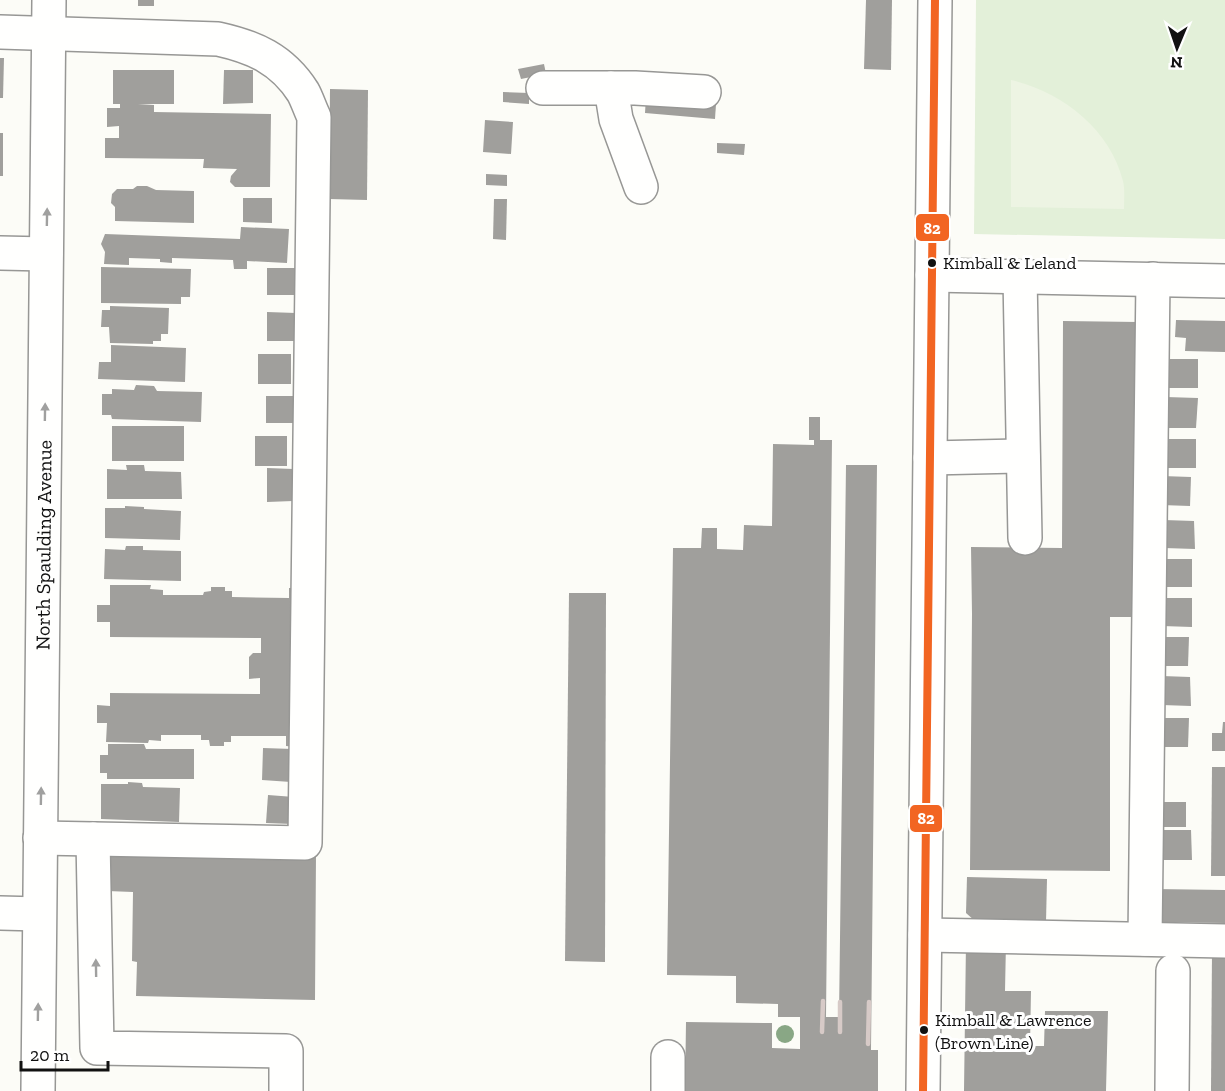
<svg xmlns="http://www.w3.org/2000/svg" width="1225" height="1091" font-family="'Zilla Slab',serif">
<rect width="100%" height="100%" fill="#fcfcf7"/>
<polygon fill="#e3f0d9" points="976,0 1225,0 1225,239 974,234"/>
<path fill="#edf4e3" d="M1011 80C1062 92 1110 129 1123 181 1125 189 1124 200 1124 209L1011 207Z"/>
<g fill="#a09f9c">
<rect x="138" y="0" width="16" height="6"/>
<polygon points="866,0 892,0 891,70 864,69"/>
<polygon points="0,58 4,58 3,98 0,98"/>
<polygon points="544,64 546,74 521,79 518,69"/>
<polygon points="113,70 174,70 174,104 138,104 154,105 154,112 271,114 270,187 235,187 230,182 231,176 237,169 203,168 204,159 105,158 105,138 119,138 119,126 107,127 107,108 120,108 120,104 113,104"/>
<polygon points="224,70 253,70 253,103 223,104"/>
<polygon points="330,89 368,90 367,200 329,199"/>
<polygon points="503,92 529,93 529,104 503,102"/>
<polygon points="646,98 716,104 715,119 645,113"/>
<polygon points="485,120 513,122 511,154 483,152"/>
<rect x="0" y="133" width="3" height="43"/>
<polygon points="717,143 745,144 744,155 717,153"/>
<polygon points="486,174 507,175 507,186 486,185"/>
<polygon points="137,186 147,186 156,190 194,191 194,223 115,221 115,207 111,203 112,194 117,189 133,189"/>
<polygon points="243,198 272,198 272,223 243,222"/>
<polygon points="494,199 507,199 506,240 493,239"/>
<polygon points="241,227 289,229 287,263 247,261 247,269 234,269 233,260 172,258 172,263 160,262 160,259 129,258 129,265 104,264 105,252 101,244 105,234 240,239"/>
<polygon points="101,267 191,269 190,297 181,297 181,304 101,303"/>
<rect x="267" y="268" width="29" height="27"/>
<polygon points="110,306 169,308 168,334 161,334 161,341 153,341 153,344 110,343 109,327 101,327 102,310 110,310"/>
<polygon points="267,312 296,313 297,341 267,341"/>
<polygon points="1176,320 1225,321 1225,352 1185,351 1186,338 1175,337"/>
<polygon points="1063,321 1138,322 1139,617 1110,617 1110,871 970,870 972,614 971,547 1062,548"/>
<polygon points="111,345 186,348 185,382 98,379 99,362 111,362"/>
<rect x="258" y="354" width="33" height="30"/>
<rect x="1169" y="359" width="29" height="29"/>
<polygon points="136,385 154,386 157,391 202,392 201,422 112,419 111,415 102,415 102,394 112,394 112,389 134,390"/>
<polygon points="266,396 294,396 293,423 266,423"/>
<polygon points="1166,397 1198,398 1196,428 1165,428"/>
<polygon points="809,417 820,417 820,440 832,440 826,1017 839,1017 846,465 877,465 871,1050 878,1050 878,1091 685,1091 686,1022 772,1023 772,1048 800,1049 800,1017 778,1017 778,1004 736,1003 736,976 667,975 673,548 701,548 702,528 717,528 717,549 743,550 744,525 772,526 773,444 814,445 814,440 809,440"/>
<rect x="112" y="426" width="72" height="35"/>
<rect x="255" y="436" width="32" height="30"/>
<rect x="1165" y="439" width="31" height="29"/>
<polygon points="126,465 144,465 145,471 181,472 182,499 107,499 107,469 127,470"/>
<polygon points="267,468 293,469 293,501 267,502"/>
<polygon points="1162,476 1191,477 1190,506 1161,505"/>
<polygon points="125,506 144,507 144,509 181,511 180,540 105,538 105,508 125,508"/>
<polygon points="1164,520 1194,521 1195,549 1164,548"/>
<polygon points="126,546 143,546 143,550 181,551 181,581 104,579 105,549 125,550"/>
<polygon points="1161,559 1192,559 1192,587 1160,587"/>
<polygon points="110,585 151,585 150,589 163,590 163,595 203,595 204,592 211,591 211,587 225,587 225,591 232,591 232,597 289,598 289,588 298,588 296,747 286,746 286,736 231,736 231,742 224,742 224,746 210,746 209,740 201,740 201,735 161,735 161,741 149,740 148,743 106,742 107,723 97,723 97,705 110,706 110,693 260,694 260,678 249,679 249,657 253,653 261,653 261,638 110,637 110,622 97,622 97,605 110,605"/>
<polygon points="569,593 606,593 605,962 565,961"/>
<polygon points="1162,598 1192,598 1192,627 1162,626"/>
<polygon points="1160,637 1189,637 1188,666 1160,666"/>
<polygon points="1162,676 1190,677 1191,706 1162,705"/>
<polygon points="1161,718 1189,718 1188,747 1160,747"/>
<polygon points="1223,722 1225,722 1225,751 1212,751 1212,733 1222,733"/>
<polygon points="108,744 144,744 146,749 194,749 194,779 107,779 107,773 100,773 100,755 108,755"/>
<polygon points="263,748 293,749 291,782 262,780"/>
<polygon points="1212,767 1225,767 1225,876 1211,876"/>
<polygon points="128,782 142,783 143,787 180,788 179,822 101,819 101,784 128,784"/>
<polygon points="268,795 294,797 292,824 266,823"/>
<polygon points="1159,802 1186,802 1186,827 1158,827"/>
<polygon points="1158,830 1191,830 1192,860 1158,860"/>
<polygon points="108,852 316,854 315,1000 136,996 137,962 132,961 133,892 107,891"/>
<polygon points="967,877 1047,879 1046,922 975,921 966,913"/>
<polygon points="1155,889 1225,890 1225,923 1155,922"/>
<polygon points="966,942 1006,942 1005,991 1031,991 1030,1046 1044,1046 1045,1011 1108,1011 1106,1091 964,1091"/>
<polygon points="1212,952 1225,953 1225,1091 1211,1091"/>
</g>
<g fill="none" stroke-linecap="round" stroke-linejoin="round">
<defs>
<g id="minor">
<path d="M0 32 218 39C254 47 282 59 303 92 307 99 310 109 314 117L305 843 40 838"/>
<polyline points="543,88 635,88 704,92"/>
<polyline points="611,88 616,119 641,187"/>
<polyline points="0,253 46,254"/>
<polyline points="932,275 1225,281"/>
<polyline points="1020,277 1025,538"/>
<polyline points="930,458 1023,456"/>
<polyline points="93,839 97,1048 286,1051 286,1091"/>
<polyline points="0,913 39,914"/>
<polyline points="925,935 1225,941"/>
<polyline points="1145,939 1153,279"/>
<path id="s1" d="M38 1091 49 0"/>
<polyline points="668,1091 668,1057"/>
<polyline points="923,1091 935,0"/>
<polyline points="1172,1091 1173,971"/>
</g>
</defs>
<use href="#minor" stroke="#979795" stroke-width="36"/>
<use href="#minor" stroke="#fffffe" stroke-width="33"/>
<g stroke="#d7cac7" stroke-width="4.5">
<polyline points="822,1032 823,1001"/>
<polyline points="840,1032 840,1002"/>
<polyline points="868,1044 869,1002"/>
</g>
<defs>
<polyline id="bus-1" points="923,1091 935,0"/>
</defs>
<use href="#bus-1" stroke="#fff" stroke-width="12"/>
<use href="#bus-1" stroke="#f26522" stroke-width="8"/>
</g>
<circle fill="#89a785" cx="785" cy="1034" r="9"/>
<defs><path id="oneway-solid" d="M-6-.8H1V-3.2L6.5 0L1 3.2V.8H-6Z" transform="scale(1.5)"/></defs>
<g fill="#a0a09f">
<use href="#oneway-solid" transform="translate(47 217) rotate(-89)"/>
<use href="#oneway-solid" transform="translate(45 412) rotate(-89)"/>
<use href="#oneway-solid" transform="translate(41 796) rotate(-89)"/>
<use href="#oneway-solid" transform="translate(96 968) rotate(-91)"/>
<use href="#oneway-solid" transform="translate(38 1012) rotate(-89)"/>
</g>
<g fill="#111" stroke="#fff" stroke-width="2">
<circle cx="932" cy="263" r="5"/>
<circle cx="924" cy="1030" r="5"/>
</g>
<g text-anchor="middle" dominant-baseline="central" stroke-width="6" stroke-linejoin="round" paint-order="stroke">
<g font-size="18" fill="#111" stroke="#fff" text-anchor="start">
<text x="943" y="263">Kimball &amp; Leland</text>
<text x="935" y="1020">Kimball &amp; Lawrence<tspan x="935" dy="23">(Brown Line)</tspan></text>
</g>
<g font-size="20" fill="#111" stroke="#fff">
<text stroke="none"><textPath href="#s1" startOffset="546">North Spaulding Avenue</textPath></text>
</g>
</g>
<g stroke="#fff" stroke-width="2">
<rect x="915" y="213" width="35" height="29" rx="6" fill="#f26522"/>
<rect x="909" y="804" width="34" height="29" rx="6" fill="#f26522"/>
</g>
<g font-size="16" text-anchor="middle" font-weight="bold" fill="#fff">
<text x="932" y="234">82</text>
<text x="926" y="824">82</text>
</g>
<g transform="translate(1177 48) rotate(182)" stroke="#ffffff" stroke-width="4.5" paint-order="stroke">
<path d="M0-4.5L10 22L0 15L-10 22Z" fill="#111111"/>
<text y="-9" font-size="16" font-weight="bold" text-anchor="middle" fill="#111111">N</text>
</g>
<path d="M21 1061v9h87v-9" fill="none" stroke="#111111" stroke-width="3"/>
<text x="30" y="1061" font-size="18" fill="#111111" stroke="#ffffff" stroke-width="4.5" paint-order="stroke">20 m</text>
</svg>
